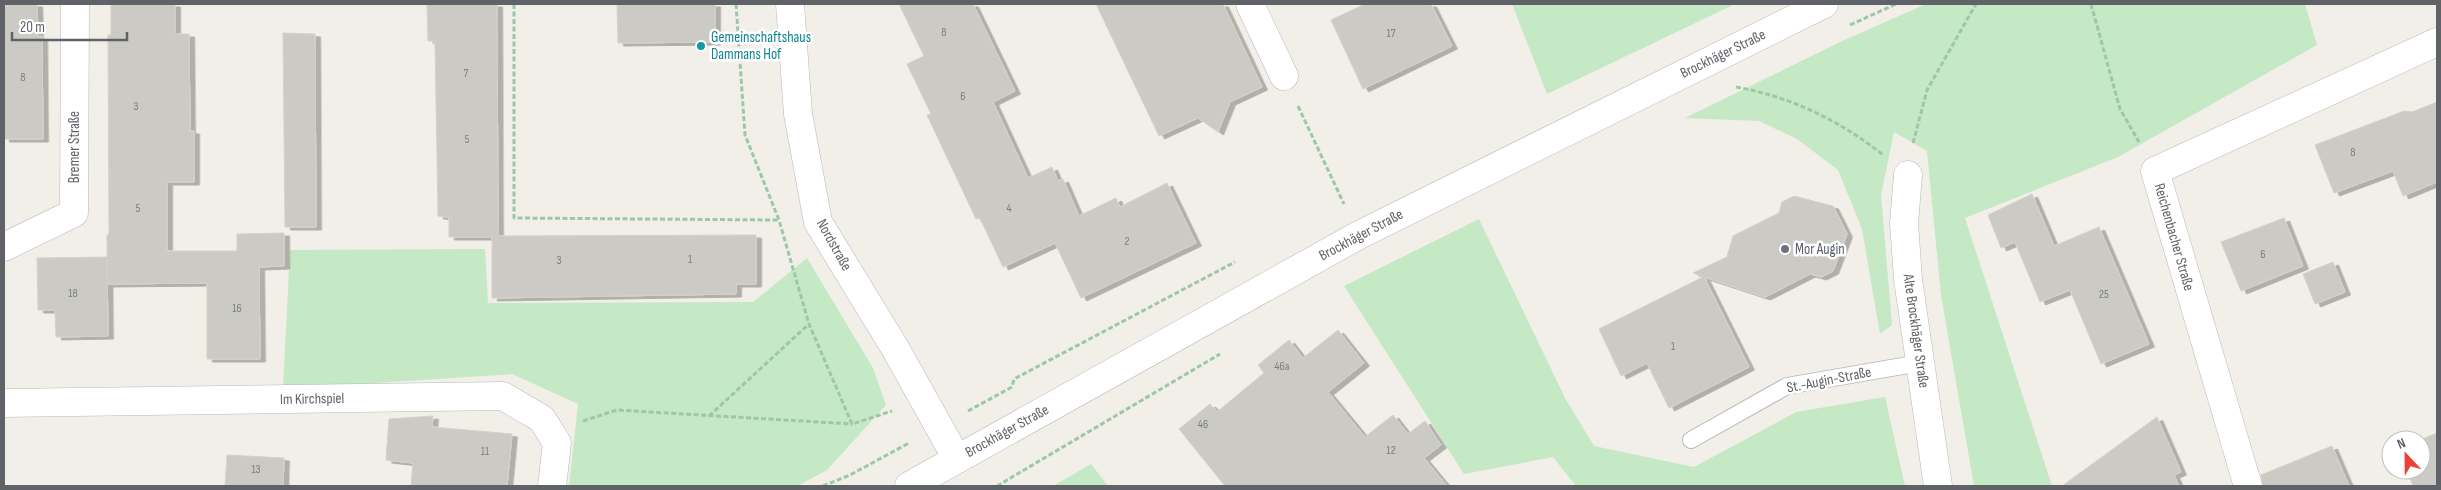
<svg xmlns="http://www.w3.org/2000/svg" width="2441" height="490" font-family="'Sofia Sans Condensed',sans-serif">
<defs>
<filter id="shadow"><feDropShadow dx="5.5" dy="3" stdDeviation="0" flood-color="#0004"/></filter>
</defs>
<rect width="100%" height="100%" fill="#f1efe8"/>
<g fill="#c5e8c5">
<polygon points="1512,4 1735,4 1547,94"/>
<polygon points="1926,4 2305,4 2317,45 2118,157 1965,218 2052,486 1974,486 1941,295 1927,151 1894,132 1881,195 1892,325 1880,334 1862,229 1838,170 1797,139 1759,121 1685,118 1840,42"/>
<polygon points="1479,219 1565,398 1594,446 1694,467 1796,412 1885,397 1905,486 1576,486 1553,457 1464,474 1344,286"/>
<polygon points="485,249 488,303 753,302 807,258 873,368 886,405 827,470 797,486 569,486 578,404 512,374 283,389 290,250"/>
<polygon points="1091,464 1108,486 1053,486"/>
</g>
<g fill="#cccac5" stroke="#d6d1c6" filter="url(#shadow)">
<polygon points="4,4 37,4 38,37 42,36 43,139 4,139"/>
<polygon points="111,4 175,4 175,34 189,34 190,131 194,131 194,182 167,182 167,251 237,251 237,234 284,233 284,266 259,267 260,359 207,359 207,283 108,284 107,259 108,336 56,337 55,310 38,310 37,258 107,257 107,235 109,234 108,35 111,35"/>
<polygon points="427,4 497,4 498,236 756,235 756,284 736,284 736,294 492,298 492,237 449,237 449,217 438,216 435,41 428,41"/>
<polygon points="617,4 715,4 715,42 618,43"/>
<polygon points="899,4 973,4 1015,91 993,102 1028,178 1052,167 1058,181 1063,179 1079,216 1116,198 1120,207 1167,183 1196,243 1081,298 1055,243 1003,267 980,218 976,219 927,115 931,114 907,64 924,56"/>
<polygon points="1096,4 1223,4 1262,87 1230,102 1218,132 1198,118 1159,136"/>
<polygon points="1365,4 1431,4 1452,46 1363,89 1331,20"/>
<polygon points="283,33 315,34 316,227 285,227"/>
<polygon points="2437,102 2437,182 2403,196 2393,171 2334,193 2315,145 2404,111 2412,112"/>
<polygon points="2032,194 2054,246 2099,227 2149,344 2101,364 2070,290 2040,302 2015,242 2001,248 1988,215"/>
<polygon points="1794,196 1833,206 1847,234 1833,271 1821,277 1810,274 1765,297 1704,277 1749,367 1669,408 1647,363 1621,376 1599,329 1703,277 1693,273 1727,257 1733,236 1779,213 1782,202"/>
<polygon points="2284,218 2303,266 2241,291 2221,242"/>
<polygon points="2333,262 2345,292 2315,304 2303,274"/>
<polygon points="1338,330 1364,363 1328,392 1365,437 1393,415 1408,434 1425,421 1441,445 1424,458 1447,486 1225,486 1179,429 1210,404 1217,412 1264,373 1258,365 1289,340 1303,358"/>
<polygon points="433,416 432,427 512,434 507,486 411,486 413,463 386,460 389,419"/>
<polygon points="2157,417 2181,472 2174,475 2179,486 2062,486"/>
<polygon points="2437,433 2437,486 2413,486 2407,470 2421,470 2420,440"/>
<polygon points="2332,446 2349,486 2263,486 2261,475"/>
<polygon points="227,455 284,458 283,486 225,486"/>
</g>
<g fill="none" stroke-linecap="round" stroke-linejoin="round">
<defs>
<polyline id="lane" points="1691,440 1787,386 1920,363"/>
<g id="street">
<polyline points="790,4 798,114 818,222 895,348 957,459"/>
<polyline points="1250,4 1284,76"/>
<polyline points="1908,175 1904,223 1908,279 1938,486"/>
<polyline points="4,247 74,213 75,4"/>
<polyline points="4,403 503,396 542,419 557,443 552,486"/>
<polyline points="2248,486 2155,171 2437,42"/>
</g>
<polyline id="secondary" points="909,486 1359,235 1824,4"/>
</defs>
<use href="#lane" stroke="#b5b8bc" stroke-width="18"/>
<use href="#street" stroke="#b5b8bc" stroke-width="29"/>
<use href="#secondary" stroke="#b6babf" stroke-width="29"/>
<g stroke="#9cc7a9" stroke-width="3" stroke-dasharray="5 2.5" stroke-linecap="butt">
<polyline points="514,4 514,218 779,220"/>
<polyline points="736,4 745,135 779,220 809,324 852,424 892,411"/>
<polyline points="2091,4 2120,109 2139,142"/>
<polyline points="1850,25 1896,4"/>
<path d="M1736 87C1789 96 1841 121 1883 155"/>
<polyline points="1298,106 1344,204"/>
<polyline points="1913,143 1927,90 1976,4"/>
<polyline points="968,411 1012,387 1014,379 1235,262"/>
<polyline points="709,416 809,324"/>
<polyline points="583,421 617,410 852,424"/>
<polyline points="823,486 850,475 909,443"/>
<polyline points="997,486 1220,354"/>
</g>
<use href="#lane" stroke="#fff" stroke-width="16"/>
<use href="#street" stroke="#fff" stroke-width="28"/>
<use href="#secondary" stroke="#fff" stroke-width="28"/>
</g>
<circle fill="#0f9aa8" stroke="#fff" stroke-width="2" cx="701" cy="46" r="5"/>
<circle fill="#6b7280" stroke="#fff" stroke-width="2" cx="1785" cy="249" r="5"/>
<g text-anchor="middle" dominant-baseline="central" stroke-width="5" stroke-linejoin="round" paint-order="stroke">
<g font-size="12" fill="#7a7d7f">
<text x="944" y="32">8</text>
<text x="1391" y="33">17</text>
<text x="466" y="73">7</text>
<text x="23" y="77">8</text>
<text x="963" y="96">6</text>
<text x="136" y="106">3</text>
<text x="467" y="139">5</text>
<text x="2353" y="152">8</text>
<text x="138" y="208">5</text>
<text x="1009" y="208">4</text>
<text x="1127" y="241">2</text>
<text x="2263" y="254">6</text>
<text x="690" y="259">1</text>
<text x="559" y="260">3</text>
<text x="73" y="293">18</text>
<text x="2104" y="294">25</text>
<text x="237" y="308">16</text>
<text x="1673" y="346">1</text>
<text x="1282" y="366">46a</text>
<text x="1203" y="424">46</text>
<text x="1391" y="450">12</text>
<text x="485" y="451">11</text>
<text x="256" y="469">13</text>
</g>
<g font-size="15" fill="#0d838f" stroke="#fff" text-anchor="start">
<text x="711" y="37">Gemeinschaftshaus<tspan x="711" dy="17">Dammans Hof</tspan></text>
</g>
<g font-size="15" fill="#5f6368" stroke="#fff">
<text transform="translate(1723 54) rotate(-26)">Brockhäger Straße</text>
<text transform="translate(74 147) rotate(-90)">Bremer Straße</text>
<text transform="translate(1361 235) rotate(-28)">Brockhäger Straße</text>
<text transform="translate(2174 237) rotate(74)">Reichenbacher Straße</text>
<text transform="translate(834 245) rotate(61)">Nordstraße</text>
<text transform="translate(1916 331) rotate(82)">Alte Brockhäger Straße</text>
<text transform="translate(1829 380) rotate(-11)">St.-Augin-Straße</text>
<text transform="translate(312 399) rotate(-1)">Im Kirchspiel</text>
<text transform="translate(1007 431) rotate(-29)">Brockhäger Straße</text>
</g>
<g font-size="15" fill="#5b616d" stroke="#fff" text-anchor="start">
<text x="1795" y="249">Mor Augin</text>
</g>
</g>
<rect width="2441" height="490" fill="none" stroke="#5f6368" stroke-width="10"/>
<g transform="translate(2406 455) rotate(338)"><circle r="24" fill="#ffffff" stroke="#bfc1c3"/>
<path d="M0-4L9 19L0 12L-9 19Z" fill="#ea4335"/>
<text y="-8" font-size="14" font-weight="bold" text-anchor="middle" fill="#5f6368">N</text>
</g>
<path d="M12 32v8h115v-8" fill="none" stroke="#5f6368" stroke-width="2.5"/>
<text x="20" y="32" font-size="15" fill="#5f6368" stroke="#ffffff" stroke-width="4" paint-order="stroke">20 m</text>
</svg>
